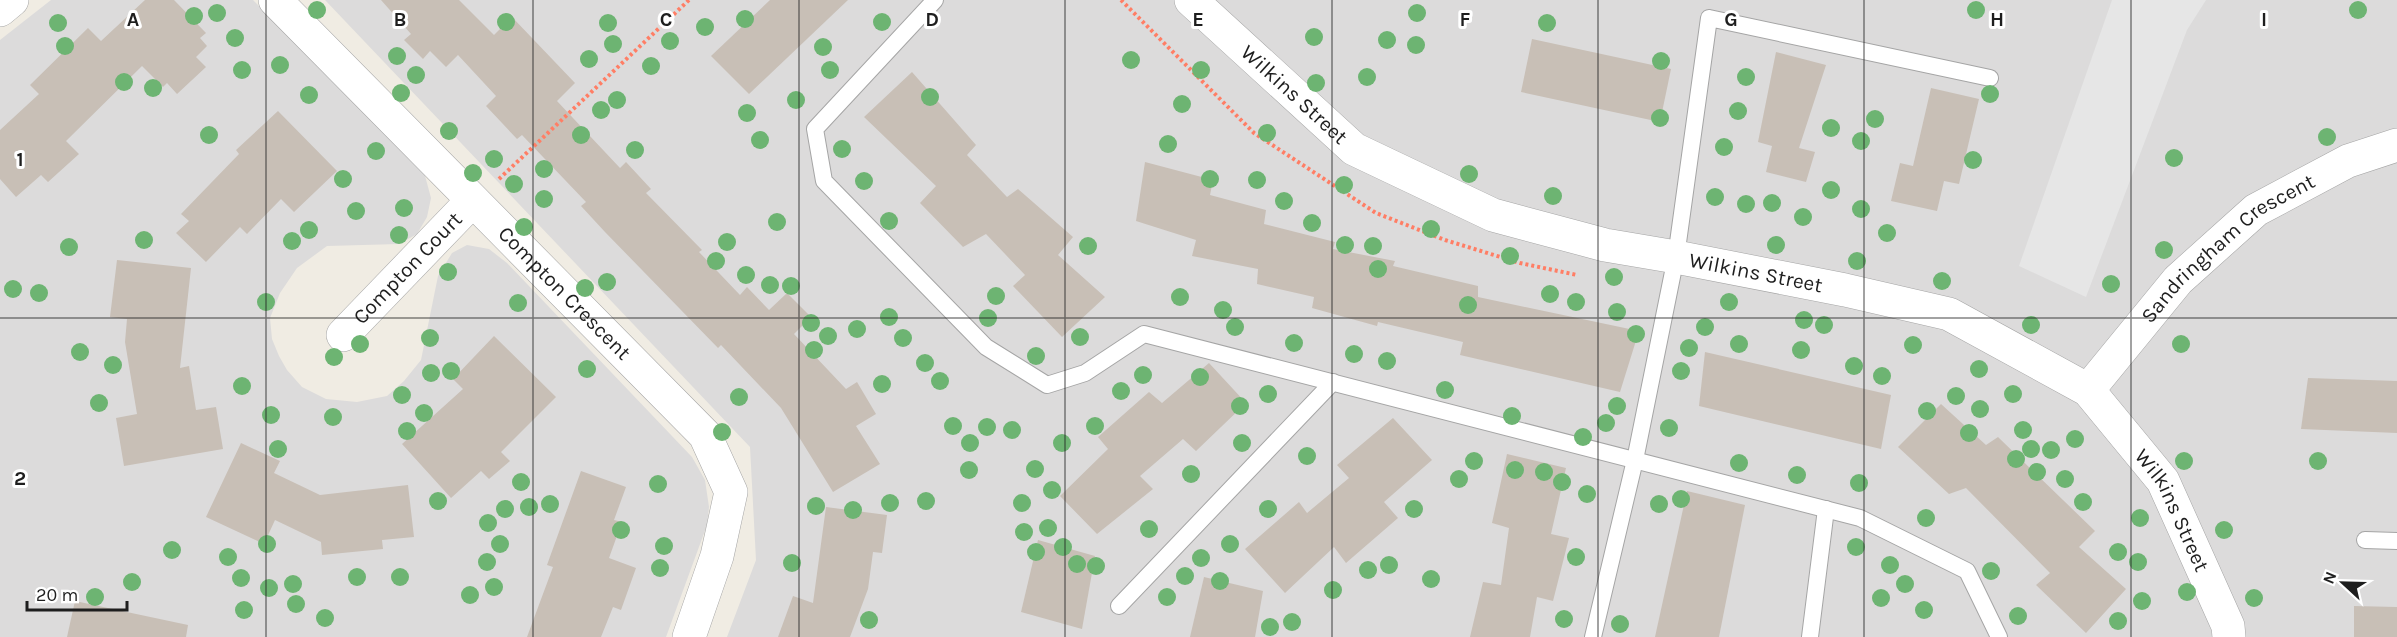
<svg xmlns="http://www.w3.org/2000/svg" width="2397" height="637" font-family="Karla,sans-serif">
<rect width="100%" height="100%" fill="#f0ece3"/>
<g fill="#dcdbdb">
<polygon points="51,0 253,0 424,172 431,198 427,217 417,234 399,244 327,246 297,268 280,293 270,318 272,339 279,356 287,370 302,387 326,399 357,402 387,396 404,381 421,360 438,276 452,253 467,245 489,249 507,263 692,457 705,480 709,507 707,525 666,637 0,637 0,40"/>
<polygon points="325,0 2397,0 2397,637 727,637 756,560 750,447"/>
</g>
<polygon fill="#e6e6e6" points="2112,0 2206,0 2187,30 2086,297 2019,266"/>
<g fill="#c8bfb6">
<polygon points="145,0 174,0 206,33 200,38 207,46 196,57 206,67 177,94 167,83 163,87 142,66 66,141 79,154 48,182 41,175 16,197 0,179 0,130 39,94 30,85 88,28 101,41"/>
<polygon points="381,0 459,0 494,35 512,17 575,83 557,101 620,168 626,162 651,189 646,193 702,250 699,252 740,295 747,287 769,310 787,293 811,317 794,334 846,389 857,382 876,414 856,426 880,464 833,492 781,408 721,345 718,348 605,232 581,206 586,202 522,135 517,139 486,106 496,96 458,55 446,67 430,51 423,59 404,40 411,34"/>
<polygon points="770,0 848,0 749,94 711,56"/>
<polygon points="1532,39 1671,69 1660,122 1521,92"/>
<polygon points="1776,52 1826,65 1799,148 1815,152 1806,182 1766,172 1772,146 1758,142"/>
<polygon points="912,72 976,145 967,155 1007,197 1018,189 1073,237 1058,255 1105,297 1062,337 1013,286 1025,275 986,234 963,247 920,203 936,186 864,117"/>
<polygon points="1931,88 1979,99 1959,184 1944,181 1937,211 1891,201 1900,163 1913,166"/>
<polygon points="278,111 337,171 294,212 281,199 247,234 240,227 206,262 176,233 189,221 181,214 239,154 236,150"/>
<polygon points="1145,162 1213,180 1210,195 1266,210 1264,224 1335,242 1333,249 1395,261 1393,266 1478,286 1478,297 1639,331 1620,392 1460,355 1463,342 1378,322 1377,326 1312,308 1314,297 1257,284 1258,269 1192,256 1196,240 1136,221"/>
<polygon points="117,260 191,268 180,368 189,366 196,410 216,407 223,449 124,466 116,418 137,414 125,342 127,319 110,317"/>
<polygon points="494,336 556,397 501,452 510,461 489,479 481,471 451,498 402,444 463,389 453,379"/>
<polygon points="1705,352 1891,395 1881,449 1699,406"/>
<polygon points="1209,363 1246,403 1196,451 1183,439 1140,476 1153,489 1097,534 1060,496 1108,449 1098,437 1149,392 1162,403"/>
<polygon points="2308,378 2397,381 2397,433 2301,429"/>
<polygon points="1941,404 1986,445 1998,437 2095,531 2079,547 2126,589 2086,633 2036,585 2050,573 1966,488 1949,494 1898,447"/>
<polygon points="1393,418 1432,460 1384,502 1398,518 1346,563 1334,547 1285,593 1245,549 1299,502 1307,513 1349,478 1337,465"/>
<polygon points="241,443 280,461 274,473 320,495 408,485 414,537 382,540 383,549 322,555 321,542 275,520 264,544 206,517"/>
<polygon points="1507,454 1566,468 1551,534 1569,538 1553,601 1537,597 1530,637 1470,637 1483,582 1501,585 1509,528 1492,523"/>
<polygon points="581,471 626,487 614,520 622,522 609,558 636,568 621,610 613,607 601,637 527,637 553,567 547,565"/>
<polygon points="1687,491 1745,505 1719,637 1655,637"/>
<polygon points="826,507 887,515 882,553 873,552 868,589 850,637 778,637 793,596 813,603"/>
<polygon points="1038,540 1095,556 1082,629 1021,612"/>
<polygon points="1204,577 1263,591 1255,637 1190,637"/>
<polygon points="75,601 188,625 186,637 67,637"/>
<polygon points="2354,606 2397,607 2397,637 2354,637"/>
</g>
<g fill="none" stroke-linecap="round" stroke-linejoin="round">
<defs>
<g id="service">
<polyline points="935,0 815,129 824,181 986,347 1047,385 1085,373 1144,334 1860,518 1967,571 1999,637"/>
<polyline points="2365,540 2397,541"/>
<polyline points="1119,606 1333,382"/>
<polyline points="1593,637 1635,460 1676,257 1709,18 1990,78"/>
<polyline points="1810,637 1826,509"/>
</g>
<g id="minor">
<path id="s1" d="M275 0 705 435 731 492 717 556 689 637"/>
<polyline points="0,10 12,0"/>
<path id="s2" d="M343 335 472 201"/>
<path id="s3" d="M2088 390 2178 280 2256 210 2348 161 2397 145"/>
</g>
<g id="tertiary">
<path id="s4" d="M1191 0 1354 149 1493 215 1605 245 1676 257 1845 290 1949 314 2088 390 2163 481 2228 626 2229 637"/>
</g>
</defs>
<use href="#service" stroke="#a5a5a5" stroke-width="18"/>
<use href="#minor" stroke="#a5a5a5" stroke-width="34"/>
<use href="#tertiary" stroke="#a5a5a5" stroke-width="34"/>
<g stroke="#ff7e65" stroke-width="4" stroke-dasharray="3 3" stroke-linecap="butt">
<polyline points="1121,0 1254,133 1376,213 1445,240 1520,263 1577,275"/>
<polyline points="499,179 689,0"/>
</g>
<use href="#service" stroke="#fff" stroke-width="16"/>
<use href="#minor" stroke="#fff" stroke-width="33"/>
<use href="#tertiary" stroke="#fff" stroke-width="33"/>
</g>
<g fill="#6db472">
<circle cx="317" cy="10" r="9"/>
<circle cx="1976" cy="10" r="9"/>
<circle cx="2358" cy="10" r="9"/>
<circle cx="217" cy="13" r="9"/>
<circle cx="1417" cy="13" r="9"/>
<circle cx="194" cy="16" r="9"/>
<circle cx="745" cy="19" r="9"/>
<circle cx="506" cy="22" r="9"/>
<circle cx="882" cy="22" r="9"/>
<circle cx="58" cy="23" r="9"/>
<circle cx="608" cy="23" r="9"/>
<circle cx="1547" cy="23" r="9"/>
<circle cx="705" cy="27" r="9"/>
<circle cx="1314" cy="37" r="9"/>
<circle cx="235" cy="38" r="9"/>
<circle cx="1387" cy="40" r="9"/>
<circle cx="670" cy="41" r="9"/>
<circle cx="613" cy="44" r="9"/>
<circle cx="1416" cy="45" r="9"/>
<circle cx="65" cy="46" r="9"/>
<circle cx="823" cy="47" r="9"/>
<circle cx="397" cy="56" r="9"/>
<circle cx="589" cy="59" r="9"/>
<circle cx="1131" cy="60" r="9"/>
<circle cx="1661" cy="61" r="9"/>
<circle cx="280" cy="65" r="9"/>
<circle cx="651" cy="66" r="9"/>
<circle cx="242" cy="70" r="9"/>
<circle cx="830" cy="70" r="9"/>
<circle cx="1201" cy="70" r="9"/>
<circle cx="416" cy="75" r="9"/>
<circle cx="1367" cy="77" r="9"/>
<circle cx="1746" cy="77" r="9"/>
<circle cx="124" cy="82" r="9"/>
<circle cx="1316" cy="83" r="9"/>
<circle cx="153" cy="88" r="9"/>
<circle cx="401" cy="93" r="9"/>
<circle cx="1990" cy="94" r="9"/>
<circle cx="309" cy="95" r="9"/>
<circle cx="930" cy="97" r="9"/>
<circle cx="617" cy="100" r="9"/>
<circle cx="796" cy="100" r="9"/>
<circle cx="1182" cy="104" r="9"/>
<circle cx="601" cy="110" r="9"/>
<circle cx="1738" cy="111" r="9"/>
<circle cx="747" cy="113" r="9"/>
<circle cx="1660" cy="118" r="9"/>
<circle cx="1875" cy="119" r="9"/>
<circle cx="1831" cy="128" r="9"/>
<circle cx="449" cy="131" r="9"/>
<circle cx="1267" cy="133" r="9"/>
<circle cx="209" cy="135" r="9"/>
<circle cx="581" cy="135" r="9"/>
<circle cx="2327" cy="137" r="9"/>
<circle cx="760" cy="140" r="9"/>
<circle cx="1861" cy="141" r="9"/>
<circle cx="1168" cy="144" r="9"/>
<circle cx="1724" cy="147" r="9"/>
<circle cx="842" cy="149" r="9"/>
<circle cx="635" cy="150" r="9"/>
<circle cx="376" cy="151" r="9"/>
<circle cx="2174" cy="158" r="9"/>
<circle cx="494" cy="159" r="9"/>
<circle cx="1973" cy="160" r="9"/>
<circle cx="544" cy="169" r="9"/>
<circle cx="473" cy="173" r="9"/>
<circle cx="1469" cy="174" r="9"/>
<circle cx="343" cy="179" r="9"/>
<circle cx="1210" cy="179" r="9"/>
<circle cx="1257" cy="180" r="9"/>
<circle cx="864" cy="181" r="9"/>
<circle cx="514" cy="184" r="9"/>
<circle cx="1344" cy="185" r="9"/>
<circle cx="1831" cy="190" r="9"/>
<circle cx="1553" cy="196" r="9"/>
<circle cx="1715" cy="197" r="9"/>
<circle cx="544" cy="199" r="9"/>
<circle cx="1284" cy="201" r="9"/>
<circle cx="1772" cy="203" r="9"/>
<circle cx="1746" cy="204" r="9"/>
<circle cx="404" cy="208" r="9"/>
<circle cx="1861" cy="209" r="9"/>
<circle cx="356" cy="211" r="9"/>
<circle cx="1803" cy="217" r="9"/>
<circle cx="889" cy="221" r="9"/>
<circle cx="777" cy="222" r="9"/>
<circle cx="1312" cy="223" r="9"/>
<circle cx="524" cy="227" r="9"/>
<circle cx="1431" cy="229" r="9"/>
<circle cx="309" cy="230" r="9"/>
<circle cx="1887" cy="233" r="9"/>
<circle cx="399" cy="235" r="9"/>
<circle cx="144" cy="240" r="9"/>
<circle cx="292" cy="241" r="9"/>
<circle cx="727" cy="242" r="9"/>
<circle cx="1345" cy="245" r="9"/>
<circle cx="1776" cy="245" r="9"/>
<circle cx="1088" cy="246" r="9"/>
<circle cx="1373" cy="246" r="9"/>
<circle cx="69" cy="247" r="9"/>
<circle cx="2164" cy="250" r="9"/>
<circle cx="1510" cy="256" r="9"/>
<circle cx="716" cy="261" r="9"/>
<circle cx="1857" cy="261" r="9"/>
<circle cx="1378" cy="269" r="9"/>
<circle cx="448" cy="272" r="9"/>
<circle cx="746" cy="275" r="9"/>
<circle cx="1614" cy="277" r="9"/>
<circle cx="1942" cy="281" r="9"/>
<circle cx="607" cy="282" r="9"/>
<circle cx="2111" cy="284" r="9"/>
<circle cx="770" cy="285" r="9"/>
<circle cx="791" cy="286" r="9"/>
<circle cx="585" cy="288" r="9"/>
<circle cx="13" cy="289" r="9"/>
<circle cx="39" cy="293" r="9"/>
<circle cx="1550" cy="294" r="9"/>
<circle cx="996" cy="296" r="9"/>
<circle cx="1180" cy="297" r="9"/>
<circle cx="266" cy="302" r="9"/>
<circle cx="1576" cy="302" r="9"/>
<circle cx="1729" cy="302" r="9"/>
<circle cx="518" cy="303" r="9"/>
<circle cx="1468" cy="305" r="9"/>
<circle cx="1223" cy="310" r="9"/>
<circle cx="1617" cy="312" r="9"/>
<circle cx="889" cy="317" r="9"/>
<circle cx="988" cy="318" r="9"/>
<circle cx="1804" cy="320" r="9"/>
<circle cx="811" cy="323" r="9"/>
<circle cx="1824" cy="325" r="9"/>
<circle cx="2031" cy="325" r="9"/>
<circle cx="1235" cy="327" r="9"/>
<circle cx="1705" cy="327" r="9"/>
<circle cx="857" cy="329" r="9"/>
<circle cx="1636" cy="334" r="9"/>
<circle cx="828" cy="336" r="9"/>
<circle cx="1080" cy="337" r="9"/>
<circle cx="430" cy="338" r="9"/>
<circle cx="903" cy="338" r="9"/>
<circle cx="1294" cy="343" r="9"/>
<circle cx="360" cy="344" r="9"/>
<circle cx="1739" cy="344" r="9"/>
<circle cx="2181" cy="344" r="9"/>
<circle cx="1913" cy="345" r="9"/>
<circle cx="1689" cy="348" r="9"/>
<circle cx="814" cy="350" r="9"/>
<circle cx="1801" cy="350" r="9"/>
<circle cx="80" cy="352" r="9"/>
<circle cx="1354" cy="354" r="9"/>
<circle cx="1036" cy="356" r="9"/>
<circle cx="334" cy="357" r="9"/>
<circle cx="1387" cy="361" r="9"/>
<circle cx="925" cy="363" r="9"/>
<circle cx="113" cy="365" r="9"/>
<circle cx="1854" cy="366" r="9"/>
<circle cx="587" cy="369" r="9"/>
<circle cx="1979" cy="369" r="9"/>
<circle cx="451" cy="371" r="9"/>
<circle cx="1681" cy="371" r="9"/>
<circle cx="431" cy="373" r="9"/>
<circle cx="1143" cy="375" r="9"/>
<circle cx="1882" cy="376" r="9"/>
<circle cx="1200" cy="377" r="9"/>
<circle cx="940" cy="381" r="9"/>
<circle cx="882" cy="384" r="9"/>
<circle cx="242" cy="386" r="9"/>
<circle cx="1445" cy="390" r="9"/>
<circle cx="1121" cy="391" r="9"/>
<circle cx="1268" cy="394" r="9"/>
<circle cx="2013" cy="394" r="9"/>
<circle cx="402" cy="395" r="9"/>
<circle cx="1956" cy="396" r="9"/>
<circle cx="739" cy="397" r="9"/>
<circle cx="99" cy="403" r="9"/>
<circle cx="1240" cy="406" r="9"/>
<circle cx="1617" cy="406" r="9"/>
<circle cx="1980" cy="409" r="9"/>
<circle cx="1927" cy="411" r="9"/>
<circle cx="424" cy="413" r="9"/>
<circle cx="271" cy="415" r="9"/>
<circle cx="1512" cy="416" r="9"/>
<circle cx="333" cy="417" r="9"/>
<circle cx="1606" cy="423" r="9"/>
<circle cx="953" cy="426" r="9"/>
<circle cx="1095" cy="426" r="9"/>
<circle cx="987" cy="427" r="9"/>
<circle cx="1669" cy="428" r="9"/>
<circle cx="1012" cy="430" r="9"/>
<circle cx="2023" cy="430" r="9"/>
<circle cx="407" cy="431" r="9"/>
<circle cx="722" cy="432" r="9"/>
<circle cx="1969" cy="433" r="9"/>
<circle cx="1583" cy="437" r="9"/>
<circle cx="2075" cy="439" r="9"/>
<circle cx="970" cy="443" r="9"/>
<circle cx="1062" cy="443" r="9"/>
<circle cx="1242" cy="443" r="9"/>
<circle cx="278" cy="449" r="9"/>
<circle cx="2031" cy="449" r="9"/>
<circle cx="2051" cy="450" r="9"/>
<circle cx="1307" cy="456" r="9"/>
<circle cx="2016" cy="459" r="9"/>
<circle cx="1474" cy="461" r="9"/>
<circle cx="2184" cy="461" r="9"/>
<circle cx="2318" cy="461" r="9"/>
<circle cx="1739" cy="463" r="9"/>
<circle cx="1035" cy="469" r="9"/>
<circle cx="969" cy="470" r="9"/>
<circle cx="1515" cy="470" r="9"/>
<circle cx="1544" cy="472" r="9"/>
<circle cx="2037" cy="472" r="9"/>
<circle cx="1191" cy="474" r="9"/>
<circle cx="1797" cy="475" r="9"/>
<circle cx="1459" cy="479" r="9"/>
<circle cx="2065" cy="479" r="9"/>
<circle cx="521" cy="482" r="9"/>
<circle cx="1562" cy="482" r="9"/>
<circle cx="1859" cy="483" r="9"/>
<circle cx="658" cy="484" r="9"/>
<circle cx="1052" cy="490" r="9"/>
<circle cx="1587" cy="494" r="9"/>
<circle cx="1681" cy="499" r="9"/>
<circle cx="438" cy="501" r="9"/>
<circle cx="926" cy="501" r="9"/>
<circle cx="2083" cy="502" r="9"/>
<circle cx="890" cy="503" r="9"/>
<circle cx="1022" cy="503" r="9"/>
<circle cx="550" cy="504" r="9"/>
<circle cx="1659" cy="504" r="9"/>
<circle cx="816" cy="506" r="9"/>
<circle cx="529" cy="507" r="9"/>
<circle cx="505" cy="509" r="9"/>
<circle cx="1268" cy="509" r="9"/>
<circle cx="1414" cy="509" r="9"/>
<circle cx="853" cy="510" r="9"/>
<circle cx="1926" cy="518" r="9"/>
<circle cx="2140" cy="518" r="9"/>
<circle cx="488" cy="523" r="9"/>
<circle cx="1048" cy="528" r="9"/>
<circle cx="1149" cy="529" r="9"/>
<circle cx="621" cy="530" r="9"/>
<circle cx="2224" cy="530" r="9"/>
<circle cx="1024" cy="532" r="9"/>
<circle cx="267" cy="544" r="9"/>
<circle cx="500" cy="544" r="9"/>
<circle cx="1230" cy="544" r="9"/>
<circle cx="664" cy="546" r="9"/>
<circle cx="1063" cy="547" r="9"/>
<circle cx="1856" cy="547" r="9"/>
<circle cx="172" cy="550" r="9"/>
<circle cx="1036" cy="552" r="9"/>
<circle cx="2118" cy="552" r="9"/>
<circle cx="228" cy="557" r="9"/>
<circle cx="1576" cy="557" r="9"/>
<circle cx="1201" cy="558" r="9"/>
<circle cx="487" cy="562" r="9"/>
<circle cx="2138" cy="562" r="9"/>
<circle cx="792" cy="563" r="9"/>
<circle cx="1077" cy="564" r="9"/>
<circle cx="1389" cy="565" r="9"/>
<circle cx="1890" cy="565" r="9"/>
<circle cx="1096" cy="566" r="9"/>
<circle cx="660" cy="568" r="9"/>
<circle cx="1368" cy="570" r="9"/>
<circle cx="1991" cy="571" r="9"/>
<circle cx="1185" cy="576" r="9"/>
<circle cx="357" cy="577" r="9"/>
<circle cx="400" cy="577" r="9"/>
<circle cx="241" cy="578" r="9"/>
<circle cx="1431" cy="579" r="9"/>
<circle cx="1220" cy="581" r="9"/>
<circle cx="132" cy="582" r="9"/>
<circle cx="293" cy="584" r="9"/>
<circle cx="1905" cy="584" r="9"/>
<circle cx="494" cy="587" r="9"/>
<circle cx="269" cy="588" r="9"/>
<circle cx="1333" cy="590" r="9"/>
<circle cx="2187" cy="592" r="9"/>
<circle cx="470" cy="595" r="9"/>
<circle cx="95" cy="597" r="9"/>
<circle cx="1167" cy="597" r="9"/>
<circle cx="1881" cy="598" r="9"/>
<circle cx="2254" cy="598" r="9"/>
<circle cx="2142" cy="601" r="9"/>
<circle cx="296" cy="604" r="9"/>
<circle cx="244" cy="610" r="9"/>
<circle cx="1924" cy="610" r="9"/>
<circle cx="2018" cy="616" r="9"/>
<circle cx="325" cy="618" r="9"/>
<circle cx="1564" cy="619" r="9"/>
<circle cx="869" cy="620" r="9"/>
<circle cx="2118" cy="621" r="9"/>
<circle cx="1292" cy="622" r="9"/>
<circle cx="1620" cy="624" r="9"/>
<circle cx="1270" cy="627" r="9"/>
</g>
<path fill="none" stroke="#1e1e1e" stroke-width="1.5" stroke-opacity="0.55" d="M266 0V637M533 0V637M799 0V637M1065 0V637M1332 0V637M1598 0V637M1864 0V637M2131 0V637M0 318H2397"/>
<g text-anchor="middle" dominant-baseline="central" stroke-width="6" stroke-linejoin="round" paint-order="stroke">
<g font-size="21" fill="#1e1e1e" stroke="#fff">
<text stroke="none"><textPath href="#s4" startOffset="140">Wilkins Street</textPath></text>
<text stroke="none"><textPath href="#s3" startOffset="201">Sandringham Crescent</textPath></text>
<text stroke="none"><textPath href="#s2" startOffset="93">Compton Court</textPath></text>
<text stroke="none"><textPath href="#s4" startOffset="644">Wilkins Street</textPath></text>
<text stroke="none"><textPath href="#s1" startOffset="412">Compton Crescent</textPath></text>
<text stroke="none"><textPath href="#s4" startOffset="1148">Wilkins Street</textPath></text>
</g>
</g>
<g font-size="20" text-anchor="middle" font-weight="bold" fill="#1e1e1e" stroke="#fff" stroke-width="6" stroke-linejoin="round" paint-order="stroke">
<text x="133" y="26">A</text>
<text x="400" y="26">B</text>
<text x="666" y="26">C</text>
<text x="932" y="26">D</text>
<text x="1198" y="26">E</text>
<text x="1465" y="26">F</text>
<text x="1731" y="26">G</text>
<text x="1997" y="26">H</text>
<text x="2264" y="26">I</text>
<text x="20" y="166">1</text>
<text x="20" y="485">2</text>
</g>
<g transform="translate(2343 583) rotate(292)" stroke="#ffffff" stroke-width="4.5" paint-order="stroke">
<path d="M0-4.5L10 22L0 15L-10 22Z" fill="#1e1e1e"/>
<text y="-9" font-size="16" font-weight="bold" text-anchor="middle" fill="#1e1e1e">N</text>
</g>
<path d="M27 601v9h100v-9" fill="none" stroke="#1e1e1e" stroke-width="3"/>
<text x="36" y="601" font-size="18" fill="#1e1e1e" stroke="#ffffff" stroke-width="4.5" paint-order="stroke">20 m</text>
</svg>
